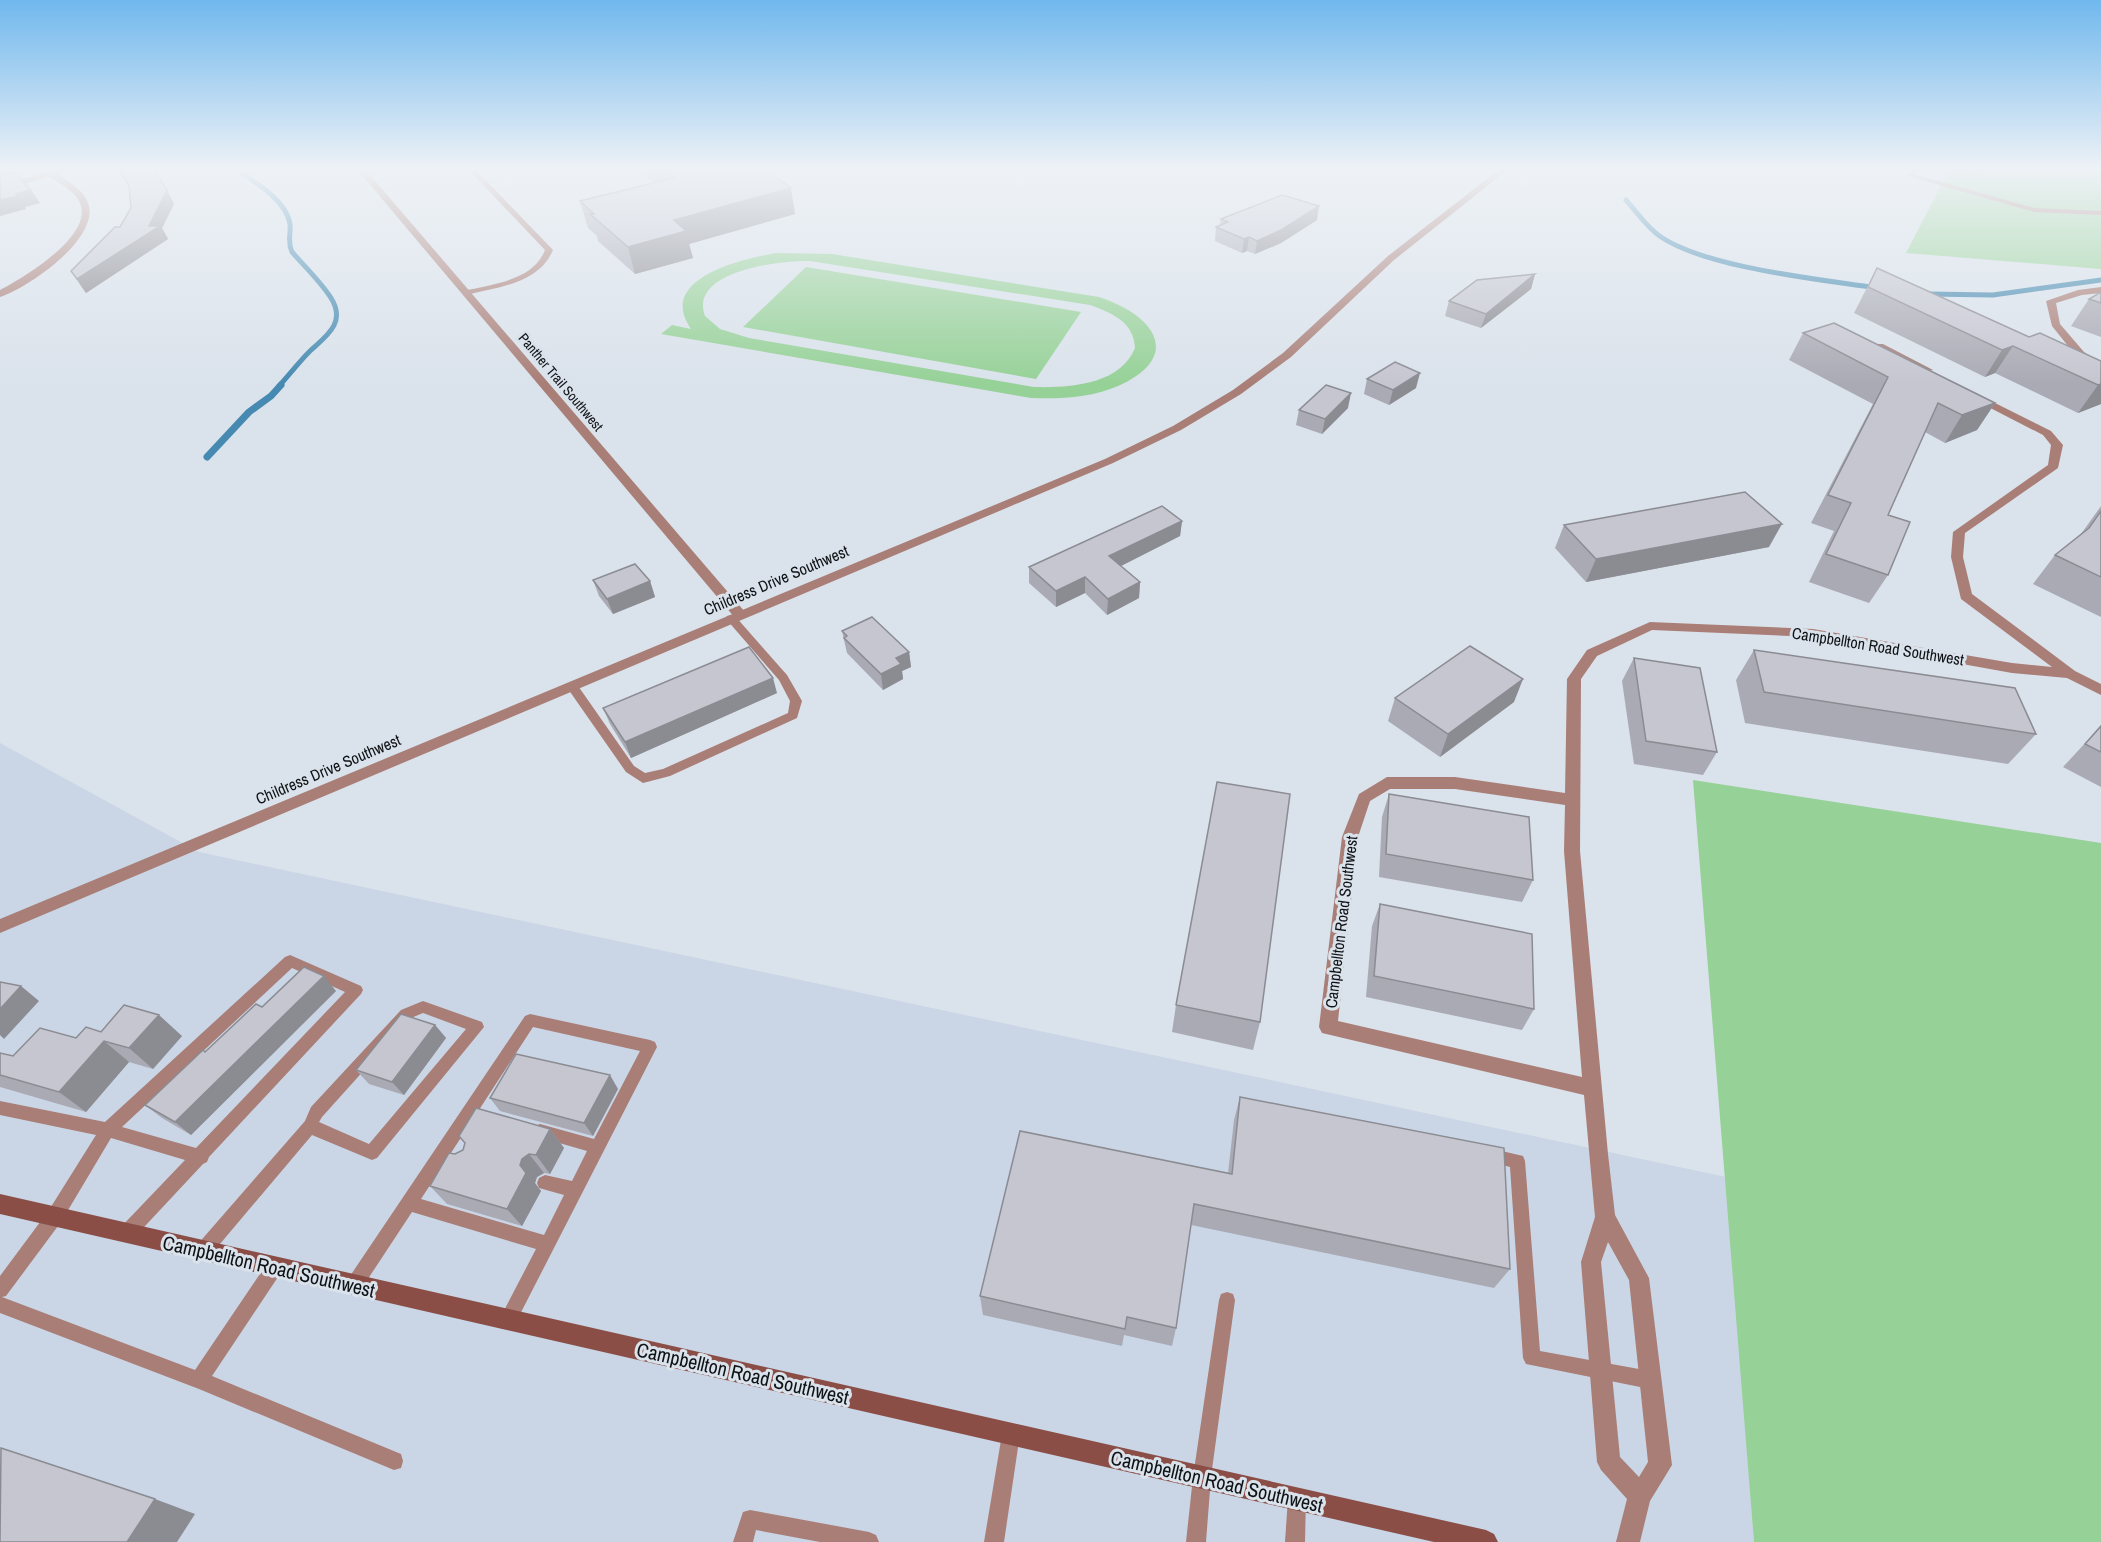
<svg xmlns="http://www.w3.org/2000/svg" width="2101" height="1542" font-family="'Archivo Narrow',sans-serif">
<rect width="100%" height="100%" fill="#dae2eb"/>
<polygon fill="#cad6e6" points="0,743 199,852 1726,1177 1754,1542 0,1542"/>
<g fill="#96d197" fill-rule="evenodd">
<polygon points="1950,168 2101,168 2101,269 1906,253"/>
<path d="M776 253 832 254 1099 297C1152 314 1186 355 1118 386 1091 398 1060 399 1031 398L661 334 672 325 691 329C656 279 741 259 776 253ZM810 261 1090 305C1112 313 1134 322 1135 348 1120 385 1069 388 1034 387L749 338 720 329 705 316C688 270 783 260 810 261Z"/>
<polygon points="806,267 1081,312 1036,379 743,327"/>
<polygon points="1693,780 2101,843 2101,1542 1754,1542"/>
</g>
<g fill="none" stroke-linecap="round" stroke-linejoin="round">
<g stroke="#468ab1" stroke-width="5">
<path d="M233 168C252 180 286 199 290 224 291 235 287 241 292 252 305 267 321 282 331 298 347 323 325 337 310 351 299 362 289 375 279 386"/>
<path d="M1626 200C1637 212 1647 228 1661 237 1708 268 1818 279 1876 288"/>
<polyline points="1928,294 1993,295 2101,280"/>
</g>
<polyline stroke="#468ab1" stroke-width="7" points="207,457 249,412 271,396 281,385"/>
<g fill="#a97e77" fill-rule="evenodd">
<path d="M467 168H474L553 250C539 284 497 287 466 295L462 293 463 291C492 284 533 281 545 250Z"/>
<polygon points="788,168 795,168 795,169 792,171"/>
<polygon points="1915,168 1922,168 1914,174 2034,208 2101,211 2101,215 2034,212 1907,176 1907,174"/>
<polygon points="1944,168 1955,168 1973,173 1978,168 1985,168 1974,177"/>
<polygon points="731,615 735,616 787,675 802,701 797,718 670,776 643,783 626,772 566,686 572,682 576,683 634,766 645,773 663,769 788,713 790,701 779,680 727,620 726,618 727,616"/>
<path d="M290 955 361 986 363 990 361 994 209 1157 207 1162 203 1164 132 1240 126 1242 120 1240 118 1234 120 1228 185 1160 111 1138 61 1222 6 1296 2 1297 195 1370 268 1262 274 1260 280 1262 282 1268 280 1274 212 1376 401 1454 403 1461 401 1468 394 1470 199 1389 0 1313V1276L49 1210 96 1135 0 1115V1101L105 1122 285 957ZM292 968 345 992 196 1148 122 1127Z"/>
<path d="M423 1001 482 1022 484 1027 377 1158 372 1160 312 1135 209 1257 203 1259 197 1257 195 1251 197 1245 305 1121 311 1107 401 1010ZM423 1013 466 1029 369 1144 319 1122 322 1117 411 1018Z"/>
<path d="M530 1014 650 1040 655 1042 657 1047 514 1326 508 1329 502 1326 499 1320 536 1249 412 1212 360 1291 354 1293 348 1291 346 1285 348 1279 525 1016ZM533 1027 640 1051 594 1139 540 1124 535 1126 532 1131 535 1136 587 1151 572 1181 545 1175 539 1178 537 1183 539 1188 564 1195 544 1235 421 1199Z"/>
<polygon points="1489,1148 1523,1156 1525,1161 1540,1351 1650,1371 1656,1374 1659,1380 1656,1386 1650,1389 1526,1364 1523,1358 1510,1167 1483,1160 1481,1155 1483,1150"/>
<polygon points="1227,1292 1233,1294 1235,1300 1211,1477 1206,1542 1186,1542 1193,1477 1219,1300 1221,1294"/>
<polygon points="1011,1425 1017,1428 1020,1434 1004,1542 984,1542 1002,1434 1005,1428"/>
<polygon points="1297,1489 1304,1491 1306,1498 1305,1542 1285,1542 1288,1498 1290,1491"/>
<polygon points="750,1510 869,1532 876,1535 879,1542 820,1542 756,1530 753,1542 733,1542 743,1512"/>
</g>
<g fill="#a97e77" fill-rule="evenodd">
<path d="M63 168H76L58 174C68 182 84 190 88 203 101 238 28 288 0 297V290C23 278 97 234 79 201 73 190 60 184 50 177L0 190V185Z"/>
<polygon points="356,168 364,168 745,612 747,615 745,618 735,618"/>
<polygon points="2101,287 2101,293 2082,295 2056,303 2060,324 2084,352 2101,363 2101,371 2076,356 2052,326 2046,301 2078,290"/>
<polygon points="1875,344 1883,344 1933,370 1924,372 1875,348"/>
<path d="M1975 393 2051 431 2063 445 2058 468 1965 533 1963 557 1972 594 2075 671 2101 684V695L2067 678 2012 673 1813 637 1652 630 1597 656 1581 679 1580 851 1608 1154 1615 1215 1649 1278 1672 1465 1650 1501 1640 1542H1616L1627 1499 1601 1470 1597 1462 1581 1262 1595 1217 1584 1095 1322 1033 1319 1027 1342 837 1359 794 1387 777H1455L1565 793 1567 679 1587 650 1650 622 1813 629 2012 663 2052 667 1961 599 1951 557 1953 532 2048 465 2051 445 2043 435 1971 398V394ZM1390 789H1455L1565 805 1564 851 1582 1077 1338 1021 1358 837 1370 801ZM1608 1242 1629 1280 1648 1462 1639 1477 1620 1457 1601 1262Z"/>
</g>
<polygon fill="#a97e77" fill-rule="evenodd" points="1501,168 1510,168 1394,260 1291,357 1241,394 1181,430 1113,463 0,933 0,919 1105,459 1173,426 1233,390 1283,353 1388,256"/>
<polygon fill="#8a4e46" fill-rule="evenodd" points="0,1194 1486,1530 1494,1534 1498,1542 1434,1542 0,1214"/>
</g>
<g fill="#aaaab4">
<polygon points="110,168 152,168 167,190 174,204 162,228 168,239 86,293 80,285 71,271 120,227 131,208 129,188 124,179"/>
<polygon points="635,168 754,168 795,214 689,244 693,258 635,274 598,241 597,236 588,228 580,201 654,183"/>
<polygon points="1248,168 1270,168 1262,172"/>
<polygon points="1221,219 1317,220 1281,243 1255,254 1247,251 1242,253 1215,241 1216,227 1220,225"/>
<polygon points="1877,268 2029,337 2101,361 2101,404 2078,413 1995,373 1985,377 1854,313"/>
<polygon points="1535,274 1531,289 1481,328 1445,316 1449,301"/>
<polygon points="2101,292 2101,337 2071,326 2089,299"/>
<polygon points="1803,333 1995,403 1977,430 1945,443 1925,432 1888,515 1888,575 1869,603 1809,582 1834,531 1811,523 1873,404 1789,360"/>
<polygon points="1367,379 1416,388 1389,405 1364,394"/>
<polygon points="1348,408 1322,434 1296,425 1299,410"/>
<polygon points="2101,506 2101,617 2033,584 2055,555 2081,534"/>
<polygon points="1182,521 1180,536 1121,566 1140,582 1139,598 1107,615 1085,593 1056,607 1029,583 1029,567"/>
<polygon points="1564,525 1769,547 1586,582 1555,548"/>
<polygon points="593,580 650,581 655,597 613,614 599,596"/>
<polygon points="842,631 909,652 911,667 902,671 903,679 883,690 847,653"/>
<polygon points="1754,650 2036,734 2008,764 1745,723 1736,680"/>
<polygon points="1634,658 1717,752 1703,775 1634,764 1622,681"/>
<polygon points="777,693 631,758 610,724 603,708"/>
<polygon points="1395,698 1514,702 1440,757 1388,721"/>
<polygon points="2101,726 2101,787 2063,767"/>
<polygon points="1389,794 1533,880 1522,902 1379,877 1382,817"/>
<polygon points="1380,904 1534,1009 1522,1030 1366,997 1372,926"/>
<polygon points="336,991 191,1135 162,1118 145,1105 262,1007"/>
<polygon points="1176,1005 1260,1022 1253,1050 1172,1032"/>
<polygon points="435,1025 446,1038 404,1095 369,1084 356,1070"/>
<polygon points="101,1032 182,1036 153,1069 129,1062 86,1112 0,1087 0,1053 13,1056"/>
<polygon points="618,1089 593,1136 500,1111 490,1098"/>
<polygon points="1240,1097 1510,1269 1494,1288 1191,1225 1176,1328 1172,1346 1124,1335 1122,1346 983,1315 980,1296 1228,1173 1234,1120"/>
<polygon points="550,1129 564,1148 550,1174 544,1173 537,1177 535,1183 541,1191 522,1226 447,1204 430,1186 455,1154"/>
</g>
<g fill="#8b8b92">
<polygon points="0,168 8,168 15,179 0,183"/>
<polygon points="1262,168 1270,168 1262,172"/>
<polygon points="791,188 795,214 689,244 693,258 635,274 628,247 674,220"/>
<polygon points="31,190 40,203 25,207 26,209 0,216 0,200 16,194"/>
<polygon points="167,190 174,204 162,228 168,239 86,293 77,279 149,226"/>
<polygon points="1319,206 1317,220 1281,243 1255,254 1257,241"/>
<polygon points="1249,237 1247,251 1242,253 1244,239"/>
<polygon points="1535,274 1531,289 1481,328 1486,314"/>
<polygon points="2013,346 1995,373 1985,377 2002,350"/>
<polygon points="1420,373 1416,388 1389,405 1393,390"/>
<polygon points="2101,384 2101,404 2078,413 2098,385"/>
<polygon points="1351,393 1348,408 1322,434 1325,419"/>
<polygon points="1995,403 1977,430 1945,443 1962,415"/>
<polygon points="1182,521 1180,536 1109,572 1109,556"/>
<polygon points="1782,524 1769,547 1586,582 1596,559"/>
<polygon points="1085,577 1085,593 1056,607 1056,591"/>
<polygon points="650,581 655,597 613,614 607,599"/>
<polygon points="1140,582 1139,598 1107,615 1108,599"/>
<polygon points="909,652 911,667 902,671 903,679 883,690 881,674 896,658"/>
<polygon points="773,678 777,693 631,758 625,742"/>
<polygon points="1523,679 1514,702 1440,757 1448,734"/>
<polygon points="324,976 336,991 191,1135 175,1122"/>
<polygon points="21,986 39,1001 4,1039 0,1035 0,1009"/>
<polygon points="159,1015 182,1036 153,1069 129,1048"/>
<polygon points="435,1025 446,1038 404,1095 392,1082"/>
<polygon points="104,1041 129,1062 86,1112 59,1092"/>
<polygon points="610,1075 618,1089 593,1136 584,1123"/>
<polygon points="550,1129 564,1148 550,1174 536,1155"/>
<polygon points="529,1154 544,1173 537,1177 535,1183 541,1191 522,1226 507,1209 522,1159"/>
<polygon points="155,1499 195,1514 177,1542 127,1542"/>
</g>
<g fill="#c6c6d1" stroke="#8b8b92" stroke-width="1.5">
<polygon points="117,168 152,168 167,190 149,226 160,226 77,279 71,271 115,227 120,227 131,208 129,185"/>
<polygon points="661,168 754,168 759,172 765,170 791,188 674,220 686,231 628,247 590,214 594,214 580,201 674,178"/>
<polygon points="14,173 31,190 16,194 18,196 0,200 0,176"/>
<polygon points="1282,195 1319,206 1283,229 1257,241 1249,237 1244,239 1216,227 1228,222 1221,219"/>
<polygon points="1877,268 2029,337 2040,333 2101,361 2101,384 2098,385 2013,346 2002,350 1868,287"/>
<polygon points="1535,274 1486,314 1449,301 1477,280"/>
<polygon points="2101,292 2101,303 2089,299"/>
<polygon points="1834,323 1995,403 1962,415 1938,403 1888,515 1910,522 1888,575 1826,554 1851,503 1828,495 1888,377 1803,333"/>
<polygon points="1395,362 1420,373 1393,390 1367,379"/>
<polygon points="1326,385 1351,393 1325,419 1299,410"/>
<polygon points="1745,492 1782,524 1596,559 1564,525"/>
<polygon points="1162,506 1182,521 1109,556 1140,582 1108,599 1085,577 1056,591 1029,567"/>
<polygon points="2101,511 2101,577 2055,555 2089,528"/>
<polygon points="635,564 650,581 607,599 593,580"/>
<polygon points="872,617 909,652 896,658 901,664 881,674 844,638 847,636 842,631"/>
<polygon points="1470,646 1523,679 1448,734 1395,698"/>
<polygon points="749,647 773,678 625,742 603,708"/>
<polygon points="1754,650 2015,688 2036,734 1764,692"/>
<polygon points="1634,658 1700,668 1717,752 1646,741"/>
<polygon points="2101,726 2101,752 2085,744"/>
<polygon points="1217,782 1290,794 1260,1022 1176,1005"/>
<polygon points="1389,794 1529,817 1533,880 1386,854"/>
<polygon points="1380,904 1532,934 1534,1009 1374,976"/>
<polygon points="304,967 324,976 175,1122 145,1105 203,1050 205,1052 256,1004 262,1007"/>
<polygon points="0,982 21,986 0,1009"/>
<polygon points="124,1005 159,1015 129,1048 104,1041 59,1092 0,1075 0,1053 13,1056 40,1028 76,1038 86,1027 101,1032"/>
<polygon points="401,1014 435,1025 392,1082 356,1070"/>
<polygon points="516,1054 610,1075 584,1123 490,1098"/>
<polygon points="1240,1097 1504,1148 1510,1269 1194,1204 1176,1328 1127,1317 1125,1329 980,1296 1020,1131 1232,1174"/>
<polygon points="476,1108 550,1129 536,1155 529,1154 522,1159 520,1165 526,1173 507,1209 430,1186 449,1153 455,1154 463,1150 465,1143 459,1136"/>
<polygon points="1,1448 155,1499 127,1542 0,1542"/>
</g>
<linearGradient id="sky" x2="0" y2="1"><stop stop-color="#70b8ed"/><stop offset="0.44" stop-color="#eef2f6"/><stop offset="1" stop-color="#eef2f6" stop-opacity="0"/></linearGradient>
<rect width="2101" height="384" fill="url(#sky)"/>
<g text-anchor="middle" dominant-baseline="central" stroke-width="6" stroke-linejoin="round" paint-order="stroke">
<g font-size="14" fill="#101316" stroke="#dae2eb">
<text transform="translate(561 382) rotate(50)">Panther Trail Southwest</text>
</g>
<g font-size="16" fill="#101316" stroke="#dae2eb">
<text transform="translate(776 580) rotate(-23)">Childress Drive Southwest</text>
<text transform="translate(1878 646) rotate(9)">Campbellton Road Southwest</text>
<text transform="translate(328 769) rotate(-23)">Childress Drive Southwest</text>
<text transform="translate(1341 922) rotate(-83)">Campbellton Road Southwest</text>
</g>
<g font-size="20" fill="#101316" stroke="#dae2eb">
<text transform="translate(269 1266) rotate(13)">Campbellton Road Southwest</text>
<text transform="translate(743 1373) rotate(13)">Campbellton Road Southwest</text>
<text transform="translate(1217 1481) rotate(13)">Campbellton Road Southwest</text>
</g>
</g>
</svg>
